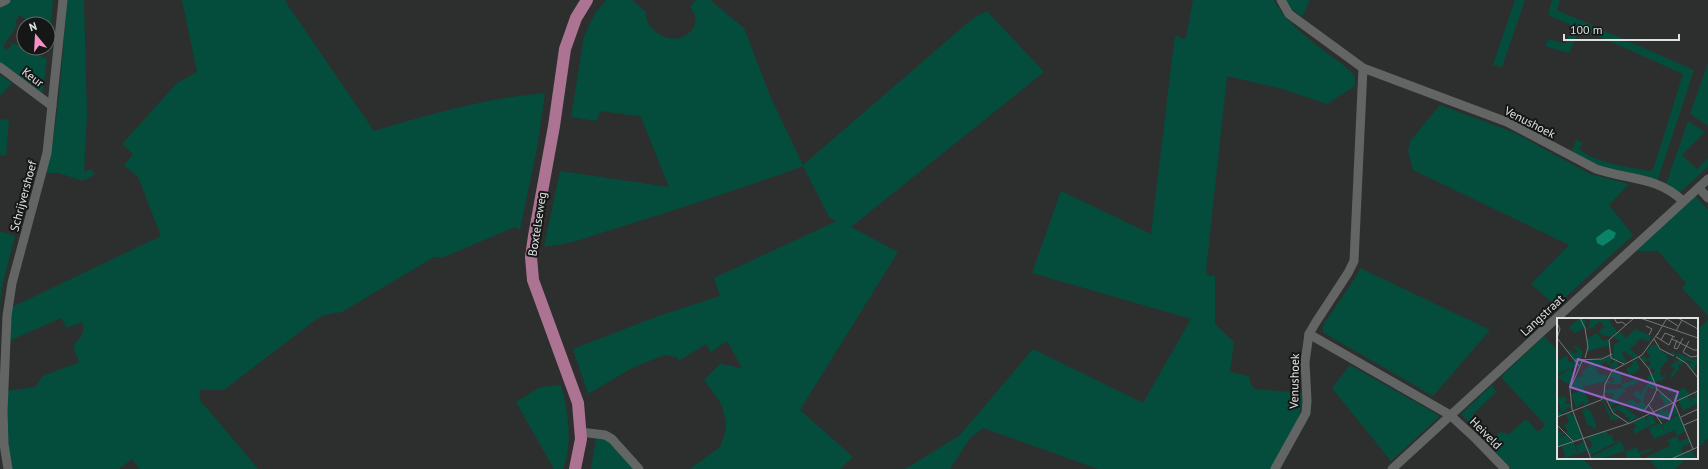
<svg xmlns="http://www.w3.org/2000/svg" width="1708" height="469" font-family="'PT Sans',sans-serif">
<rect width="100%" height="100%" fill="#2c2f2e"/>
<g fill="#044d3d">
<polygon points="8,0 53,0 51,25 30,21 19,15 15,23 17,25 3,47 8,50 13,43 47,59 43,91 41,92 0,64 0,4"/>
<path d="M67 0H84L87 115 84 172 91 169 95 174 85 180H80L58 173H46C60 117 62 58 67 0Z"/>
<path d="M182 0H286L285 1 374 131C430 114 487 98 545 93L537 148 520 230 515 227 444 257H434L342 312 324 315 318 318 224 390H199L201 403 205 406 258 469H140L132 459 119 469H12L6 425 7 391 35 387 43 376 79 362 73 346C80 338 86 333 82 322L67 328 61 318 9 341 10 308 161 236 138 177 124 165 133 154 122 144 177 83 197 72Z"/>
<path d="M606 0H632L646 12C646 21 648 25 655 31 677 51 708 27 690 7L696 0H710L744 28 771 98 803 165 972 19 987 11 1044 72 851 227 898 252 800 410 853 457 840 469H690L720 447 726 430V423L722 405 704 380 720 364 742 368 727 341 711 352 706 344 679 361 677 357 664 355 632 368 588 394 573 349 661 315 720 296 714 278 837 221 829 217 803 166C743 188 681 208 620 227 599 233 565 247 544 246L560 171 669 187 640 115 636 116 601 111 596 121 571 117 584 37 594 15Z"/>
<path d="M1193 0H1274C1286 26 1328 53 1351 71L1355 77V86L1327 104 1279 88 1227 76 1206 271 1208 276H1215V324L1234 342 1230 372 1249 376 1251 385 1255 389 1302 393C1303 421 1284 445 1271 469H1098L983 428 971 437 950 469H905L959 436 1033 349 1143 403 1191 319 1032 273 1061 191 1151 234 1174 42 1176 35 1183 39 1186 38Z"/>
<polygon points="1286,0 1310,0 1302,17 1291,8"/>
<polygon points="1515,0 1525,0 1502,67 1493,65"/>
<path d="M1552 0H1560L1557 10 1694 70 1658 179 1624 175 1606 169 1572 152 1576 140 1583 143 1579 148C1590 162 1632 168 1649 171L1653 170 1683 74 1580 28 1569 53 1545 46 1548 39 1565 44 1573 26 1548 15Z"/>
<polygon points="1708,63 1708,126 1690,114"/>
<polygon points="0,75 12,83 0,96"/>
<polygon points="1440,105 1515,133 1590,174 1629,184 1609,205 1633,235 1556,306 1531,284 1569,245 1413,170 1408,151 1410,141"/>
<polygon points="0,119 9,120 6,156 0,155"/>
<polygon points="1688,121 1705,132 1682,155 1697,169 1708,158 1708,167 1679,193 1666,184"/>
<polygon points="1695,196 1708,210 1708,316 1682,288 1686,283 1658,251 1636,251"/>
<polygon points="0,231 15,236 1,290 0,312"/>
<path d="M1360 268 1490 330 1433 396 1324 333C1322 328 1323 325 1326 321L1357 275Z"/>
<polygon points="1708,320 1708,438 1697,449 1697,330"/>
<polygon points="1544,336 1558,351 1558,458 1582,458 1593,469 1511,469 1461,414 1492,385 1496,392 1473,414 1472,418 1492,440 1500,432 1509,434 1526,419 1538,432 1545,425 1501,377"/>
<polygon points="1350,365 1438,415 1439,417 1391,461 1332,388"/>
<path d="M561 385C568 411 573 443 563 469H554L516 402 540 387Z"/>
<polygon points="596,438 605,438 634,469 591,469"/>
<polygon points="1648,458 1687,458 1675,469 1658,469"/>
</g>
<polygon fill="#0c8369" points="1609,229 1616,233 1614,238 1603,246 1597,243 1596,238 1605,231"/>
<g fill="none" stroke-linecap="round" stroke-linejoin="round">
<g stroke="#626564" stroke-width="9">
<path d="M1281 0 1289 14 1363 68 1507 122 1596 169C1628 180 1657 176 1683 201"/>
<polyline points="0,3 6,0"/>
<polyline points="0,67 52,106"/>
<polyline points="1699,188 1708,198"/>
<polyline points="1309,334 1450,415 1476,439 1505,469"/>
<polyline points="580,432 605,435 612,439 639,469"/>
<polyline points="8,469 4,444 3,411 7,316 12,283 47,153 63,0"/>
<polyline points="1275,469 1306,413 1307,401 1305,362 1309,334 1316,322 1348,273 1354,261 1363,68"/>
<polyline points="1392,469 1708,179"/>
</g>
<polyline stroke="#ac7492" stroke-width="12" points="575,469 581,439 578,403 533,280 531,257 534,236 554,126 565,49 576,18 587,0"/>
</g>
<g text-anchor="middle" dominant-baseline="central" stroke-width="4" stroke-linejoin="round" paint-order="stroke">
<g font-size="12" fill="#e0e2e1" stroke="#151716">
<text transform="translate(33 77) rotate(37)">Keur</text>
<text transform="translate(1530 122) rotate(27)">Venushoek</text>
<text transform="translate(23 196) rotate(-75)">Schrijvershoef</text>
<text transform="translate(537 224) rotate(-81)">Boxtelseweg</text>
<text transform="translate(1542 315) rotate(-43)">Langstraat</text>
<text transform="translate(1294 381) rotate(-89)">Venushoek</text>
<text transform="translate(1486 433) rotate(45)">Heiveld</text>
</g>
</g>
<g transform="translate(1557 318)">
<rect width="141" height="141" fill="#2c2f2e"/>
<path d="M22 0 29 2 28 10 18 15 12 10ZM31 0H57L52 3 60 14 55 19 45 17 42 13 48 9 43 3 37 8 39 10 35 13 38 10 36 9 29 12 34 5ZM78 11 94 18 92 24 84 20 73 31 82 39 78 41 67 33 65 36 70 44 67 45 63 41 62 43 56 40V36L53 45 55 47 58 42 60 43 61 49 57 51 48 43 45 47H38L41 56 51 57 47 64 26 68 32 85 27 87 25 83 24 87 19 89 14 76 22 73 20 71H13L14 64 20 62 15 61 13 67 0 59 15 49 0 56V43L11 37V44L19 43 8 30 19 36 21 33 16 29 17 27 26 33 22 47H19V50L16 49 14 53 18 55 16 60 26 58V52L32 49V41L46 42 57 35V26L63 24 57 18 62 13 69 20ZM39 15 47 23 50 21 54 27 31 33 30 21ZM127 26 122 35 129 39 131 37 133 41 137 42 139 39 141 47H138L137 55 130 45 139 46 129 42 128 43 113 35 116 34 121 37ZM95 27H99L107 36 111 35 110 41 115 37 103 51 105 53 102 56 106 59 111 55 104 64 101 62 97 67 96 63 99 72 91 69 86 83 90 89 84 95 71 85 66 88 80 99 71 105 73 99H68L66 102 69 97 60 91 57 95 55 91 75 81 80 86 85 83 76 77 80 72 84 76 92 63 90 59 99 53 96 50 93 52 91 49 94 46 91 42 88 45 84 41 87 38 90 41 94 39 89 33ZM123 41 127 44 124 47 121 46 122 50 115 60 113 58 118 51 114 48 119 42 120 44ZM79 42 83 51 73 58 69 51 76 47 74 44ZM58 52 60 56 63 54 64 57 65 66 79 61 81 65 67 70 69 73 60 80 62 84 54 88 51 82 55 81 57 75H48V72L66 70 65 66H48L51 62 57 65V60L52 59ZM111 68 113 69 112 71 119 77 118 79 126 69 133 76 116 84 117 79 112 86 106 89 108 85 101 76 103 75 115 82 118 77 111 73V69L107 73ZM139 74 141 85 126 93 124 88 120 90 124 88 121 82 130 78 136 86 132 77 136 81 139 79 137 75ZM7 78 10 83 7 85 14 87 15 91 11 89 8 92 12 93H4V97L0 98V94L4 93 0 81ZM48 78 47 84 56 99V95L62 100 58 103 57 101 54 102 45 82ZM116 85 121 95 104 103 99 93 103 95 102 92 105 90 107 95 109 91 112 95ZM29 90 33 92 40 109 33 113 36 110 35 107 31 108 25 91ZM13 94 15 98 17 97 26 120 2 128 0 125V111L3 110 1 112 3 115 8 114 1 120 10 117 8 114 11 113 7 108 12 104 9 96ZM95 96 99 105 77 116V110L80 109 76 104 88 98 89 101ZM120 97 124 100 129 113 120 118 122 124 131 120 133 125 124 130 126 135 117 139 111 122 120 118 118 112 109 116 105 107ZM103 105 109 116 97 121 92 110ZM49 113 51 117H55L57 124 70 119 33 137 31 132 21 136 19 128 28 123 30 131 34 130 36 126 30 120 43 115 46 119 45 115ZM17 124 20 136 9 140 5 128ZM64 124 68 133 44 141H34V139ZM113 128 117 139 85 141ZM80 129 82 135 95 130V132L83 137 84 141H70L68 134ZM135 132 139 141H117V140Z" fill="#044d3d"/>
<path fill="none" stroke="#747776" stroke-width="1" d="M23 0 28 10 31 29 28 40M57 0 60 5 65 4 69 7M83 0 141 20M121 0 141 11M110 1 121 8M0 5 3 11 0 20 22 48M89 8 95 11 92 17M119 13 125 2M100 17 110 0M98 18 112 27 116 18M97 21 103 31 117 38M115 21 137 32H141M104 22 108 15 118 19M120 22 117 30 120 31 126 20M132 23 126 34 134 39 141 38M82 39 92 51 100 71 116 85M119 39 129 45 141 60M54 40 52 22 77 0M54 40 67 46M26 41 13 71 15 91 34 141M18 42 45 41 55 36M47 77 56 95 71 105M117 84 136 131M91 86 105 106M87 93 95 82 100 71M0 99 44 82 47 76 48 66 55 53 85 37 101 15M124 99 141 91M0 107 17 124M127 107 141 101M0 129 73 105 141 73M114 141 141 129"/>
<path fill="#9963c9" fill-opacity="0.15" stroke="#9963c9" stroke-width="2" d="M21 41 121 74 112 101 13 69Z"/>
<rect width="141" height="141" fill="none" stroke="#e0e2e1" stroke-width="2"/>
</g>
<g transform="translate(36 36) rotate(342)"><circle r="19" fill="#151716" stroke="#666867"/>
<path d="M0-3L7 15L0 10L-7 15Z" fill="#f98fc9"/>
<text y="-6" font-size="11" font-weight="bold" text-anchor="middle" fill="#e0e2e1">N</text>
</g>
<path d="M1564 34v6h115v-6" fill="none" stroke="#e0e2e1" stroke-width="2"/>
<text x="1570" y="34" font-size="12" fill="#e0e2e1" stroke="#151716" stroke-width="3" paint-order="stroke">100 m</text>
</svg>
